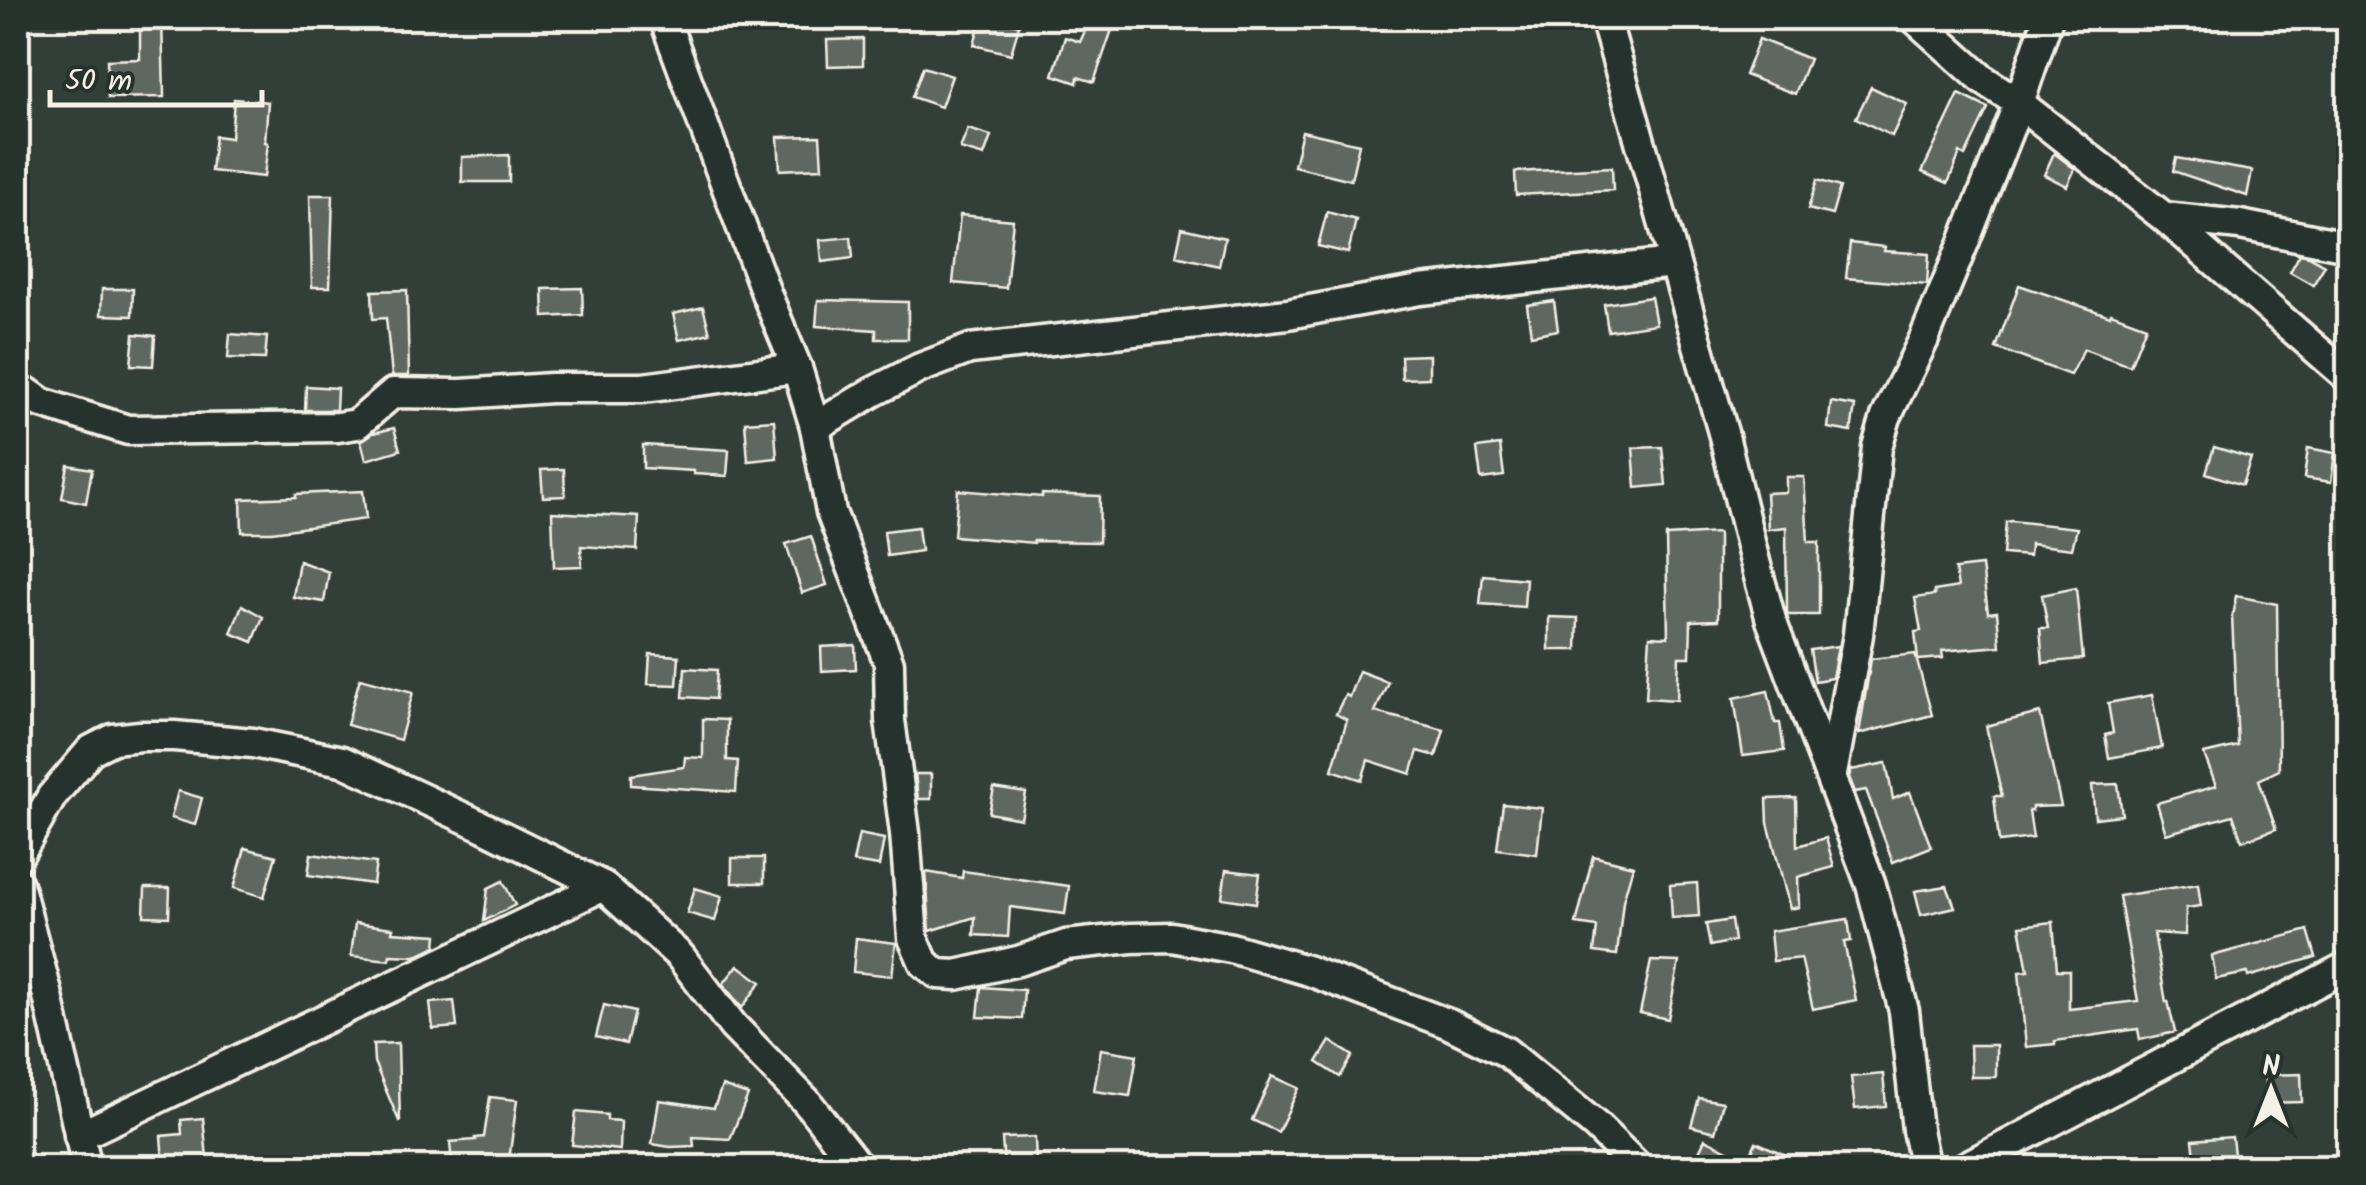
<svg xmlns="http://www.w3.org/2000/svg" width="2366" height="1185" font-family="Kalam,sans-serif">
<rect width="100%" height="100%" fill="#323e38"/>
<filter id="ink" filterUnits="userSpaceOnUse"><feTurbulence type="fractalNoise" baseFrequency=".01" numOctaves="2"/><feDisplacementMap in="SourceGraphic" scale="20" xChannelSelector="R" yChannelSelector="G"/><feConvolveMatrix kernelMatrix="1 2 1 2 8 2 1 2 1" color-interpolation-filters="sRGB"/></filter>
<g filter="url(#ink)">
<g fill="#5f6861" stroke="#f4f1e8" stroke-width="2.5">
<polygon points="140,18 162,18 164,97 108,98 107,60 140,59"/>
<polygon points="981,18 992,18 1019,25 1011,54 974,45"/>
<polygon points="1091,18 1116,18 1094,82 1078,77 1077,83 1053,75 1065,37 1080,42"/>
<polygon points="863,39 863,65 828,66 827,40"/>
<polygon points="1759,39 1809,59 1795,94 1745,75"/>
<polygon points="923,67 952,76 941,107 912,97"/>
<polygon points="1871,87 1907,104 1892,136 1856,118"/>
<polygon points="1959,94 1988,108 1965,156 1960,153 1948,183 1922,172"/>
<polygon points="234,99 268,102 265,142 268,143 264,177 211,171 215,136 231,138"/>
<polygon points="968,129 991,136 984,156 960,149"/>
<polygon points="1302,131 1359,144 1351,180 1294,166"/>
<polygon points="820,136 822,168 780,170 778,137"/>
<polygon points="2054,153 2075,169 2067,186 2044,175"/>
<polygon points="509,155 509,182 462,182 462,157"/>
<polygon points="2176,158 2252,171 2247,196 2173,171"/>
<polygon points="1612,167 1613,190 1516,195 1515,172"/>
<polygon points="1817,180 1840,187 1832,215 1808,209"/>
<polygon points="310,195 333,195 330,287 312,287"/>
<polygon points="1327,212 1356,220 1348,253 1318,246"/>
<polygon points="960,215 1013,220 1006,288 953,283"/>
<polygon points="1182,228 1225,238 1219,266 1176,256"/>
<polygon points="851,237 853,258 822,262 820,240"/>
<polygon points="1850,243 1885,247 1884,251 1929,254 1927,285 1846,278"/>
<polygon points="2300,254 2309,256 2325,265 2313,285 2290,272"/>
<polygon points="2019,285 2110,316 2111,313 2146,326 2130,366 2084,349 2070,375 1996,348"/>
<polygon points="582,288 583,315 544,317 543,289"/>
<polygon points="102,289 133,289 132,316 101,315"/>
<polygon points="407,290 409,376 392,376 386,318 373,319 372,291"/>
<polygon points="1651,297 1656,324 1608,331 1604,304"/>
<polygon points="818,300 908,302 908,339 876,339 876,330 816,326"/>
<polygon points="1554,301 1558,330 1531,335 1527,305"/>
<polygon points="703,307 710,333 679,340 673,314"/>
<polygon points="134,334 155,336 153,366 131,365"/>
<polygon points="230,334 267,337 265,359 228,358"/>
<polygon points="1429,355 1429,378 1402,379 1401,356"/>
<polygon points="306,386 337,388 336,410 305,410"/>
<polygon points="1831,402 1855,406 1851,432 1828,428"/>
<polygon points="774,420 777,458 748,461 745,422"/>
<polygon points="394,428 400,450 366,460 361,441 373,433"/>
<polygon points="643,445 729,450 727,476 694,474 694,471 643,468"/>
<polygon points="1500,445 1504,476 1481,479 1477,448"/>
<polygon points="1662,447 1666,485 1636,488 1633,448"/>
<polygon points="2214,447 2251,458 2242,485 2206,473"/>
<polygon points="2308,448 2335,453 2331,482 2304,478"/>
<polygon points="68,465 92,469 86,503 62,498"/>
<polygon points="564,469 565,496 543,497 541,470"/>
<polygon points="1786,477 1804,477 1808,542 1819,542 1819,615 1788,615 1787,612 1786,527 1768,529 1766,493 1786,492"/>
<polygon points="958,490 1042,497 1042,494 1100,496 1099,542 1034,541 1034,543 954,536"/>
<polygon points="363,491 366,519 272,532 242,532 241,499 296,497 296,494"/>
<polygon points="552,512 639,517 637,550 581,546 582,566 554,567"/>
<polygon points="2011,521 2077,528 2072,549 2030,544 2029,556 2003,554 2006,522"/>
<polygon points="918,527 921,551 887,556 884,531"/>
<polygon points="1718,533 1718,620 1691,621 1690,657 1679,657 1677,700 1646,698 1650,636 1668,637 1666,536"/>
<polygon points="811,536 827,585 802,593 786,544"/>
<polygon points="299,561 329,572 324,602 293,597"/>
<polygon points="1982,566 1988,613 1997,612 2000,646 1942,651 1943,658 1918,660 1915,632 1921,631 1915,598 1935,595 1934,591 1958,587 1955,569"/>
<polygon points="1483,575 1526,579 1524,607 1480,604"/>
<polygon points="2076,588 2083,659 2043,663 2040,628 2048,628 2042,595"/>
<polygon points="2236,596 2277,604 2279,770 2259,780 2276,829 2242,841 2233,815 2166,834 2157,803 2216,786 2204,754 2238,746 2232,616"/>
<polygon points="242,605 263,617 253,642 231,633"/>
<polygon points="1549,617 1578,618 1577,650 1549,650"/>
<polygon points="855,645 856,669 822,671 821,647"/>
<polygon points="1838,646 1832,678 1815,681 1810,650"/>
<polygon points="650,654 679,656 677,685 648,684"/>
<polygon points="1915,654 1932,715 1859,734 1871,659"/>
<polygon points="685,668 717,670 715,699 683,697"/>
<polygon points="1359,671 1388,682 1375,712 1444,730 1436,756 1418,751 1411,774 1368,760 1362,780 1332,770 1347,720 1336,714 1345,695 1349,697"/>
<polygon points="360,678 413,692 400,740 347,725"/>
<polygon points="1768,691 1775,723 1780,723 1784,751 1743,756 1734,698"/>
<polygon points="2152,695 2162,748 2109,758 2105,735 2113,733 2108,703"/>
<polygon points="2040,713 2061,806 2032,807 2032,811 2029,811 2033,838 1999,842 1994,796 2002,796 1986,726"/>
<polygon points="703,719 727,720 727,760 738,761 736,792 631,785 631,775 684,767 685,757 703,758"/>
<polygon points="1886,763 1893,799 1910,792 1931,847 1893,862 1866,790 1855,792 1849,777 1851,770"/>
<polygon points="915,774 931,774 931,799 918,799"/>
<polygon points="2118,784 2122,815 2095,818 2092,785"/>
<polygon points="994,788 1026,793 1021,819 989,813"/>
<polygon points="178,791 202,798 195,825 171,818"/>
<polygon points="1796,798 1797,846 1826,838 1834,867 1798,877 1799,907 1790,909 1768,823 1767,799"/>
<polygon points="1503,804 1542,808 1537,854 1497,849"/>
<polygon points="859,834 884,839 879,866 853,862"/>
<polygon points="245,848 276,856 264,897 234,888"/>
<polygon points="311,854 376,863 373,884 308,875"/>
<polygon points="1593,856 1633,866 1623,901 1617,955 1594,952 1597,927 1576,924"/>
<rect x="732" y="858" width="32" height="25"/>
<polygon points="1226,870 1260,874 1256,903 1222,898"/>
<polygon points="963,871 1069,886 1065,914 1010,907 1008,937 974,935 975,917 930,931 926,872 962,878"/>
<polygon points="503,881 515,905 484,921 488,888"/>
<polygon points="1697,883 1699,916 1672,918 1670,885"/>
<polygon points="2198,884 2201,906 2186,908 2185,935 2154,933 2166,1002 2168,1001 2175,1032 2140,1040 2138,1029 2055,1041 2055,1044 2026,1047 2019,972 2028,971 2020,926 2053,922 2057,970 2069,970 2069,1009 2138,1001 2119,896"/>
<polygon points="1947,886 1955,907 1921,915 1915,891"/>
<polygon points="145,888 170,888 169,917 144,916"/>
<polygon points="695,888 722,896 715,921 687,913"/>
<polygon points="1848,919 1851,941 1844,942 1856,1000 1813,1009 1801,958 1773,961 1770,931"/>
<polygon points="1731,920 1734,941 1710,946 1706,924"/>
<polygon points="355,923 393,928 392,932 437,935 436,946 415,956 390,955 389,960 351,956"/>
<polygon points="2308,930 2316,957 2248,977 2247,973 2216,979 2212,956"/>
<polygon points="856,938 896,943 892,976 853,972"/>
<polygon points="1651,961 1679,962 1668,1019 1640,1013"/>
<polygon points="738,965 761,982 742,1008 723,984"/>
<polygon points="981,987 1024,990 1022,1019 978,1017"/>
<polygon points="454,1001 457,1027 433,1029 430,1003"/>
<polygon points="604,1005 634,1012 626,1044 596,1037"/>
<polygon points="1330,1041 1353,1056 1340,1077 1317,1062"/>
<polygon points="398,1043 400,1121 399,1121 374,1062 373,1044"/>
<polygon points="1970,1045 1996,1045 1996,1077 1971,1077"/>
<polygon points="1101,1049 1137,1055 1130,1096 1094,1091"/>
<polygon points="1883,1074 1886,1106 1855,1109 1851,1077"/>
<polygon points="2301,1074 2302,1102 2265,1103 2265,1075"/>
<polygon points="1272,1076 1299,1088 1278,1132 1252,1120"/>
<polygon points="722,1086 748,1095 730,1139 693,1137 694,1146 670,1147 652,1144 659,1100 714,1108"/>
<polygon points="490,1097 517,1100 508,1168 480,1168 479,1163 452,1165 450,1142 476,1140 475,1138 484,1137"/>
<polygon points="1699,1098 1723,1102 1715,1132 1691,1126"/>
<polygon points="576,1112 607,1115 607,1120 621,1121 620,1150 572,1145"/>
<polygon points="203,1118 207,1158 163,1161 161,1136 182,1134 181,1120"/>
<polygon points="1035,1137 1036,1165 1004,1167 1002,1138"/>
<polygon points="2232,1137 2235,1163 2196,1166 2193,1140"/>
<polygon points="1705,1139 1748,1160 1756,1142 1815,1168 1709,1168 1695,1160"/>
</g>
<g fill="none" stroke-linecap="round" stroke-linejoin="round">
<defs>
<g id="minor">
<polyline points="664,18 766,293 797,368 815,427 831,512 889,663 890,720 905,833 913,938 924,963 938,974 956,975 1018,961 1066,945 1131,938 1172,937 1231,948 1309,971 1449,1024 1506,1052 1595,1125 1639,1168"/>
<polyline points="1605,18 1724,436 1754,558 1771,620 1871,885 1904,1011 1917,1130 1925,1168"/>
<polyline points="1914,18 1982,79 2019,103 2164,217 2348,377"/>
<polyline points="2164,217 2240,225 2348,246"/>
<polyline points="18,386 42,403 128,430 338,427 357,424 393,393 461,394 551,388 643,388 797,368"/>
<polyline points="815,427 873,392 920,368 970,349 1288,314 1420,290 1674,263"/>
<polyline points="1832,774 1858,635 1877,447 1886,417 1924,339 1965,240 2019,103 2048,18"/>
<polyline points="18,856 52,796 91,750 113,739 140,736 174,736 253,743 342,761 484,827 603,886 680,956 733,1026 807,1102 859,1168"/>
<polyline points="18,884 47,992 87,1168"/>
<polyline points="79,1136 603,886"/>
<polyline points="1963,1168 2348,966"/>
</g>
</defs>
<use href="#minor" stroke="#f4f1e8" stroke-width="35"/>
<use href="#minor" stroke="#26332d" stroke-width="28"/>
</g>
</g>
<rect width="2366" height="1185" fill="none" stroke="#26332d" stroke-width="60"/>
<rect x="30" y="30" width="2306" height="1125" fill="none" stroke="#f4f1e8" stroke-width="4" filter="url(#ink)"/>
<g transform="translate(2271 1090)" stroke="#26332d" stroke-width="8" paint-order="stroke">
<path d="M0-8L18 38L0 25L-18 38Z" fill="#f4f1e8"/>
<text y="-15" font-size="28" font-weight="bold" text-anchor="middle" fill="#f4f1e8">N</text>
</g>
<path d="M50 90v15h212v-15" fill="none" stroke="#f4f1e8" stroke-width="5"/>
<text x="65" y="90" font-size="30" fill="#f4f1e8" stroke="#26332d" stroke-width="8" paint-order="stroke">50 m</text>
</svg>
